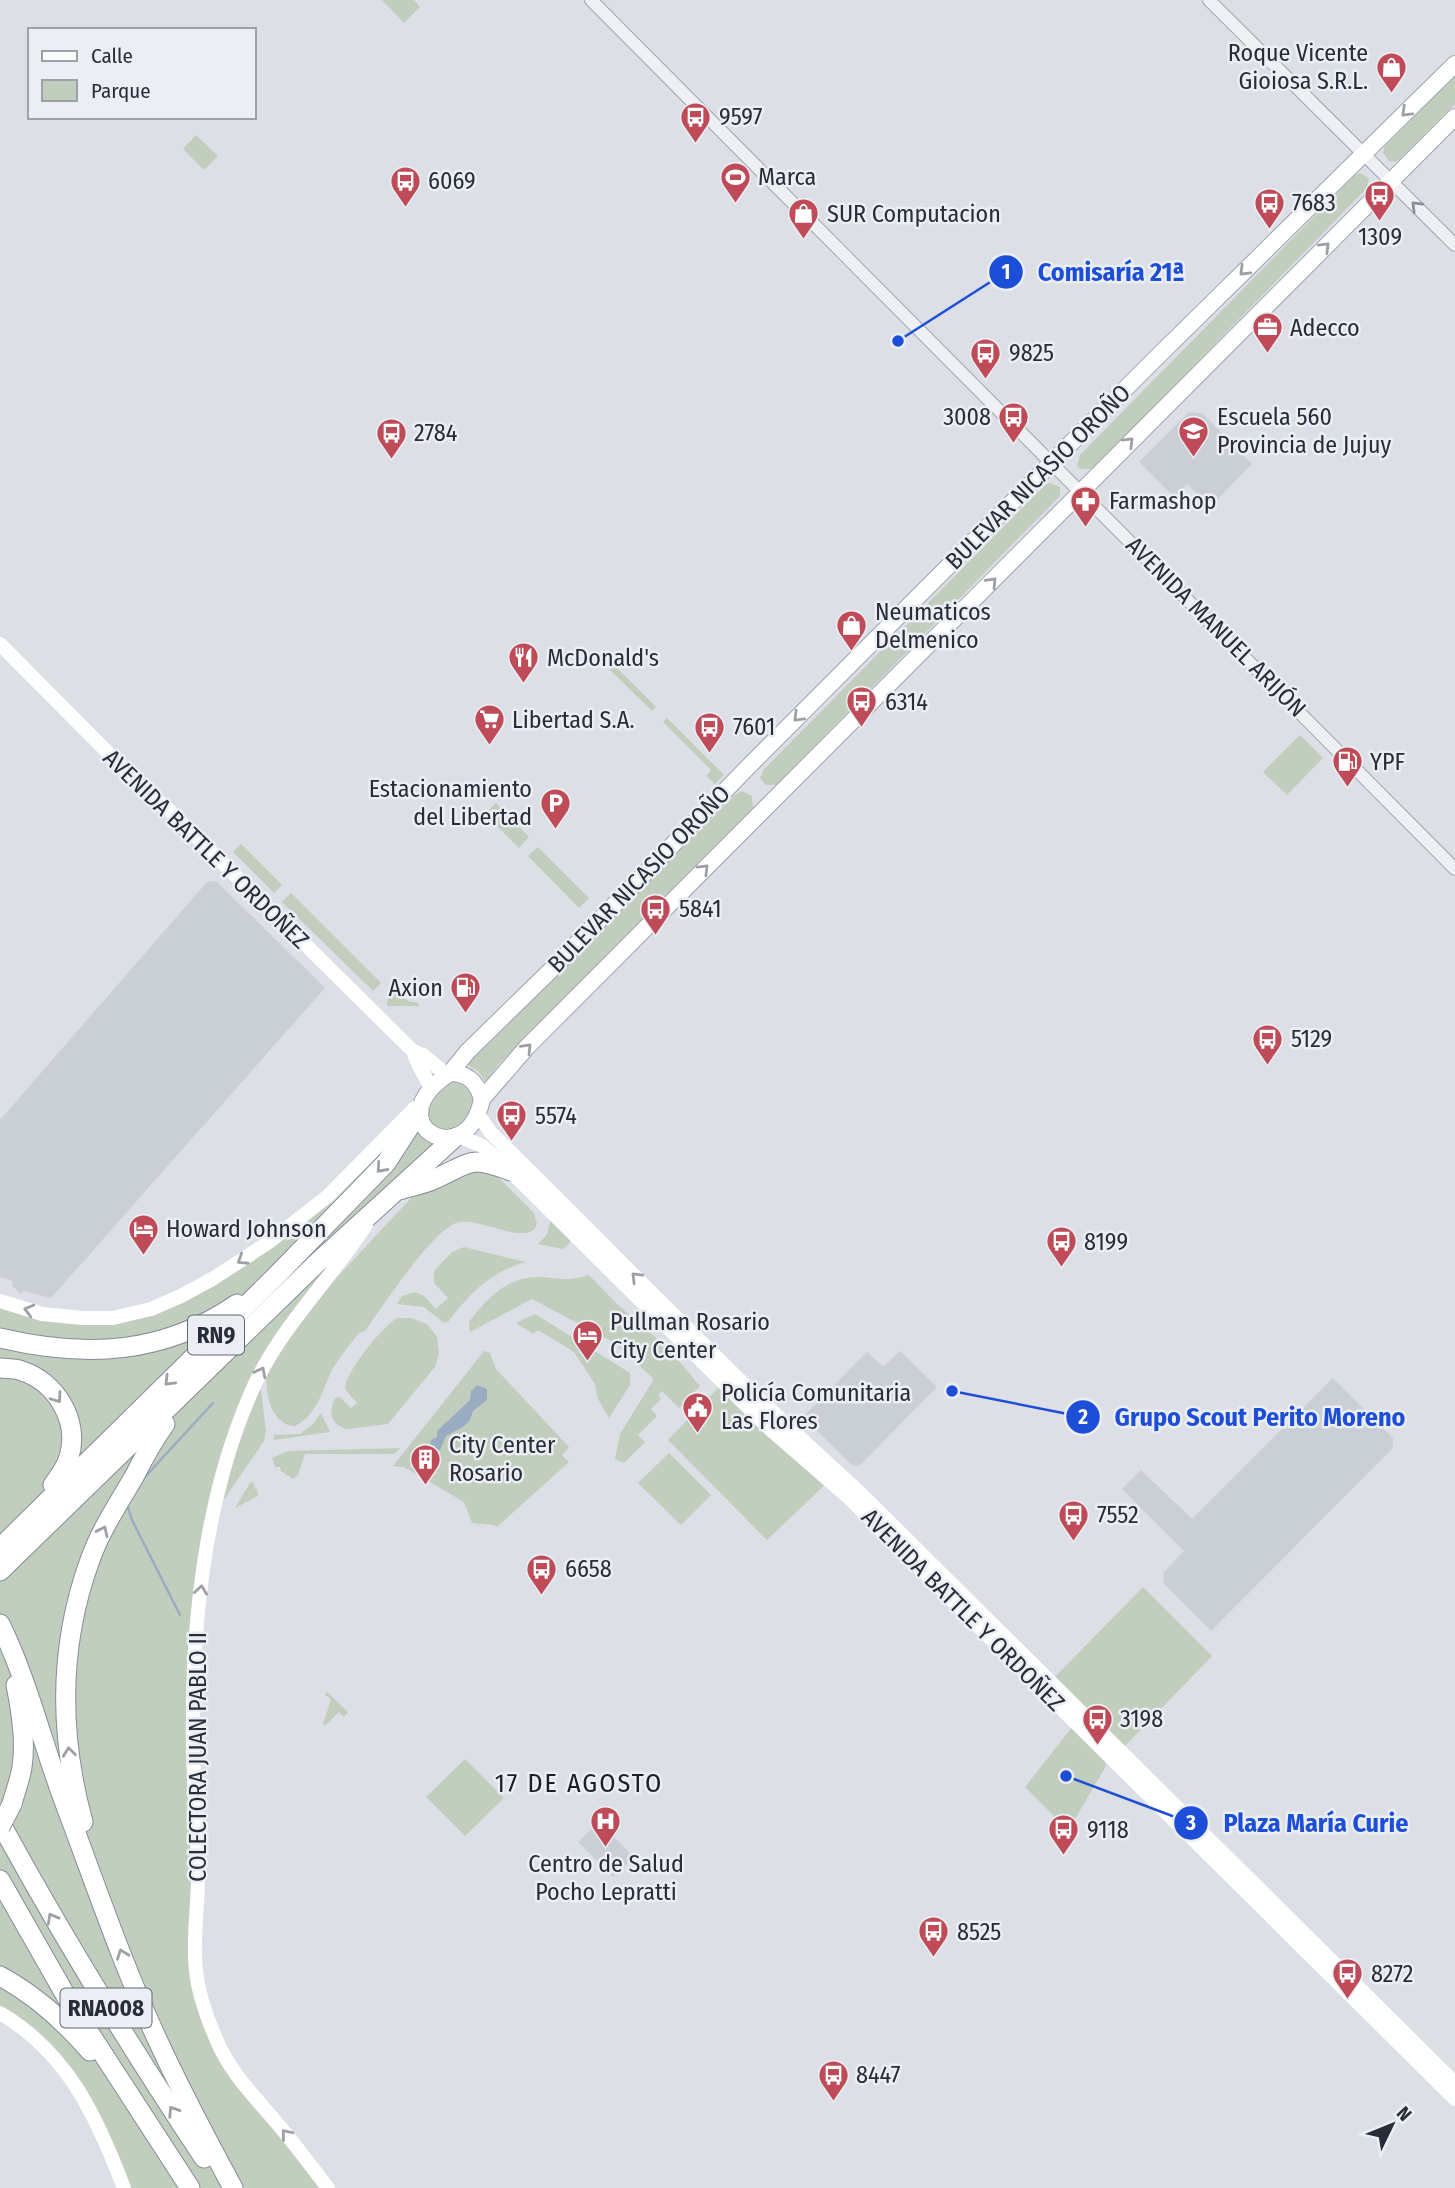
<svg xmlns="http://www.w3.org/2000/svg" width="1455" height="2188" font-family="'Fira Sans Condensed',sans-serif">
<rect width="100%" height="100%" fill="#dcdfe5"/>
<g fill="#caced5">
<polygon points="1189,412 1202,413 1252,464 1210,507 1187,484 1174,497 1139,462"/>
<polygon points="216,881 325,988 51,1298 23,1291 21,1295 12,1285 13,1281 0,1277 0,1120 207,882"/>
<polygon points="900,1351 937,1387 859,1466 852,1465 803,1417 867,1352 883,1367"/>
<polygon points="1333,1378 1393,1438 1393,1448 1211,1631 1164,1584 1163,1573 1184,1551 1122,1489 1141,1470 1192,1519"/>
<polygon points="599,1822 634,1857 613,1877 578,1842"/>
</g>
<g fill="#c1cebe">
<polygon points="382,0 414,0 420,7 404,23"/>
<polygon points="1455,75 1455,104 1400,159 1395,162 1389,161 1383,153 1385,146"/>
<polygon points="196,135 218,156 204,170 183,149"/>
<polygon points="1360,173 1369,178 1367,188 1093,469 1080,469 1077,466 1080,455 1355,175"/>
<polygon points="1050,483 1060,487 1060,496 776,785 766,785 760,778 764,769 1045,485"/>
<polygon points="610,661 656,707 652,711 609,669"/>
<polygon points="667,718 724,775 715,784 706,776 711,770 663,722"/>
<polygon points="1300,735 1323,758 1287,795 1263,772"/>
<polygon points="742,791 752,796 753,808 749,812 498,1065 486,1082 478,1071 469,1066 469,1061 735,795"/>
<polygon points="496,803 529,837 519,848 485,814"/>
<polygon points="241,844 282,885 274,893 233,852"/>
<polygon points="538,847 589,898 579,908 528,856"/>
<polygon points="291,893 381,983 373,991 282,902"/>
<polygon points="393,991 408,1001 418,1003 419,1006 387,1006 388,997"/>
<polygon points="458,1073 480,1107 395,1191 297,1314 228,1450 199,1606 195,1968 218,2044 328,2188 124,2188 67,2073 0,2013 0,1301 82,1318 151,1309 269,1242"/>
<path d="M479 1169 496 1175 534 1213 537 1224 534 1230C516 1241 482 1219 460 1222 436 1224 381 1309 365 1331L359 1333C351 1343 342 1354 335 1365 323 1385 319 1415 295 1426 270 1426 263 1387 268 1368L316 1300 411 1198 455 1177Z"/>
<polygon points="551,1219 570,1240 569,1244 563,1249 538,1244 547,1234"/>
<path d="M464 1247 526 1262C490 1272 470 1293 448 1322L444 1323 424 1307 397 1304 402 1296 415 1292 424 1296 436 1309 448 1298 434 1283V1271L452 1252Z"/>
<path d="M589 1275 618 1305 668 1348 700 1386 679 1408 662 1391 658 1395 661 1399 651 1409 657 1416 638 1435 645 1442 624 1463 615 1459 620 1434 654 1379 613 1342 532 1299 470 1332 469 1322C487 1298 508 1276 540 1277 561 1278 567 1282 589 1275Z"/>
<polygon points="535,1314 630,1373 630,1385 609,1418 597,1397 595,1384 574,1352 538,1330 533,1334 516,1323"/>
<path d="M397 1318H411L427 1324 437 1337 439 1353 435 1367 388 1424 347 1429C331 1425 328 1412 335 1398L340 1397 351 1408 357 1403 345 1389C345 1372 382 1327 397 1318Z"/>
<polygon points="484,1351 490,1353 496,1369 569,1447 562,1455 569,1462 497,1527 494,1525 472,1523 464,1502 404,1467 393,1466"/>
<polygon points="723,1383 830,1480 767,1540 668,1440"/>
<polygon points="258,1389 261,1390 266,1431 264,1441 223,1501 235,1453"/>
<polygon points="321,1413 330,1432 274,1440 274,1435 300,1434 313,1424"/>
<polygon points="400,1448 394,1454 305,1454 298,1475 293,1479 281,1471 280,1467 275,1467 272,1458 288,1451"/>
<polygon points="669,1453 711,1495 681,1525 638,1483"/>
<polygon points="253,1482 255,1489 257,1489 258,1496 235,1508 250,1483"/>
<polygon points="1143,1587 1212,1656 1120,1751 1050,1682"/>
<polygon points="327,1692 348,1712 344,1717 339,1712 325,1726 323,1724 331,1699 325,1695"/>
<polygon points="1073,1726 1104,1757 1106,1766 1072,1824 1063,1825 1025,1787"/>
<polygon points="465,1759 504,1798 465,1836 426,1797"/>
</g>
<polygon fill="#9aacc2" points="477,1385 487,1389 487,1400 473,1411 470,1420 463,1427 446,1436 440,1450 434,1450 430,1447 431,1440 437,1437 437,1431 470,1400 471,1391"/>
<g fill="none" stroke-linecap="round" stroke-linejoin="round">
<g stroke="#9aacc2" stroke-width="2.5">
<polyline points="143,1479 213,1403"/>
<polyline points="127,1504 132,1520 180,1615"/>
</g>
<defs>
<g id="tertiary">
<polyline points="591,0 1455,869"/>
<polyline points="1209,0 1455,245"/>
</g>
<g id="primary">
<polyline points="450,1073 468,1051 553,968 749,766 1149,365 1455,64"/>
<path d="M450 1073C468 1073 477 1082 482 1099 467 1176 373 1123 450 1073Z"/>
<polyline points="482,1099 527,1047 1455,117"/>
</g>
<g id="motorway">
<path d="M399 1190C412 1186 426 1184 437 1178 474 1161 469 1156 511 1171"/>
<path d="M0 1338C85 1358 163 1355 237 1304"/>
<path d="M0 1368C7 1369 15 1368 22 1371 56 1382 80 1421 69 1457 66 1468 59 1476 53 1485"/>
<polyline points="0,1548 275,1277 386,1163 419,1112"/>
<polyline points="0,1571 318,1262 454,1138"/>
<path d="M0 1624C29 1683 43 1747 67 1809 96 1886 123 1966 158 2041 181 2091 207 2140 233 2188"/>
<path d="M12 1804C15 1792 20 1780 22 1767 26 1741 21 1711 16 1685"/>
<path d="M0 1822C63 1938 131 2048 204 2158"/>
<path d="M83 1822C59 1734 59 1645 90 1560 101 1529 119 1503 135 1475 144 1457 153 1441 165 1424"/>
<polyline points="0,1880 70,2003 190,2188"/>
<path d="M0 1976C35 1995 64 2021 90 2051"/>
</g>
</defs>
<use href="#tertiary" stroke="#a2a6ae" stroke-width="14"/>
<use href="#primary" stroke="#9da3af" stroke-width="18"/>
<use href="#motorway" stroke="#858c9a" stroke-width="21"/>
<use href="#tertiary" stroke="#eef0f4" stroke-width="12"/>
<g stroke="#fff" stroke-width="14">
<polyline points="0,644 149,794 165,806 414,1052 423,1055 447,1075"/>
<path d="M414 1052C416 1067 428 1075 430 1090"/>
<path d="M478 1114 491 1133C612 1251 729 1375 856 1489L1455 2083"/>
<polyline points="459,1136 482,1146 500,1161 771,1430 848,1497 1455,2099"/>
<polyline points="0,1301 42,1314 83,1318 113,1318 151,1309 181,1296 214,1278 269,1242 328,1196 415,1108"/>
<path d="M0 2013C68 2053 97 2117 124 2188"/>
<path d="M328 2188C311 2166 294 2143 276 2122 254 2096 230 2072 217 2041 207 2018 198 1994 196 1970 192 1937 199 1902 198 1869 197 1829 194 1788 193 1748 191 1629 203 1504 250 1395 277 1330 328 1283 366 1225"/>
</g>
<use href="#primary" stroke="#fff" stroke-width="16"/>
<use href="#motorway" stroke="#fff" stroke-width="19"/>
<defs>
<polyline id="motorway-bridge" points="0,1827 12,1804"/>
</defs>
<use href="#motorway-bridge" stroke="#858c9a" stroke-width="21" stroke-linecap="butt"/>
<use href="#motorway-bridge" stroke="#fff" stroke-width="19"/>
</g>
<defs><path id="oneway-chevron" d="M-2-3.5L2.5 0L-2 3.5" fill="none" stroke-width="1.6" stroke-linecap="round" stroke-linejoin="round" transform="scale(1.75)"/></defs>
<g stroke="#9ea0a6">
<use href="#oneway-chevron" transform="translate(1406 112) rotate(136)"/>
<use href="#oneway-chevron" transform="translate(1325 247) rotate(-45)"/>
<use href="#oneway-chevron" transform="translate(1244 271) rotate(135)"/>
<use href="#oneway-chevron" transform="translate(1129 442) rotate(-45)"/>
<use href="#oneway-chevron" transform="translate(992 582) rotate(-46)"/>
<use href="#oneway-chevron" transform="translate(798 717) rotate(135)"/>
<use href="#oneway-chevron" transform="translate(704 869) rotate(-45)"/>
<use href="#oneway-chevron" transform="translate(527 1048) rotate(-46)"/>
<use href="#oneway-chevron" transform="translate(381 1168) rotate(132)"/>
<use href="#oneway-chevron" transform="translate(242 1260) rotate(147)"/>
<use href="#oneway-chevron" transform="translate(636 1277) rotate(-135)"/>
<use href="#oneway-chevron" transform="translate(29 1310) rotate(-165)"/>
<use href="#oneway-chevron" transform="translate(261 1372) rotate(-63)"/>
<use href="#oneway-chevron" transform="translate(169 1381) rotate(135)"/>
<use href="#oneway-chevron" transform="translate(57 1398) rotate(54)"/>
<use href="#oneway-chevron" transform="translate(103 1531) rotate(-64)"/>
<use href="#oneway-chevron" transform="translate(201 1590) rotate(-82)"/>
<use href="#oneway-chevron" transform="translate(69 1752) rotate(-97)"/>
<use href="#oneway-chevron" transform="translate(52 1918) rotate(-119)"/>
<use href="#oneway-chevron" transform="translate(122 1954) rotate(-110)"/>
<use href="#oneway-chevron" transform="translate(173 2111) rotate(-123)"/>
<use href="#oneway-chevron" transform="translate(286 2134) rotate(-130)"/>
</g>
<use stroke="#8a8e96" href="#oneway-chevron" transform="translate(1416 206) rotate(-135)"/>
<defs>
<symbol id="shop-pin" viewBox="-11 -11 22 30"><path d="M0 17L-7.5 6A9.5 9.5 0 1 1 7.5 6Z" fill="#c04b58" stroke="#ebeef3"/><path d="M-5-2.5h2.3a2.7 3.5 0 0 1 5.4 0H5L5.5 6h-11ZM-1.5-2.5h3a1.5 2.3 0 0 0-3 0Z" fill="#fff"/></symbol>
<symbol id="bus-pin" viewBox="-11 -11 22 30"><path d="M0 17L-7.5 6A9.5 9.5 0 1 1 7.5 6Z" fill="#c04b58" stroke="#ebeef3"/><path d="M-5-6H5V4H4V6H2V4H-2V6H-4V4H-5ZM-3.5-4V0h7V-4ZM-3.5 1.2v1.5H-2V1.2ZM2 1.2v1.5H3.5V1.2Z" fill="#fff"/></symbol>
<symbol id="stadium-pin" viewBox="-11 -11 22 30"><path d="M0 17L-7.5 6A9.5 9.5 0 1 1 7.5 6Z" fill="#c04b58" stroke="#ebeef3"/><path d="M0-5a6.5 5 0 1 0 0 10a6.5 5 0 1 0 0-10ZM-3.5-1.8h7v3.6h-7Z" fill="#fff"/></symbol>
<symbol id="office-pin" viewBox="-11 -11 22 30"><path d="M0 17L-7.5 6A9.5 9.5 0 1 1 7.5 6Z" fill="#c04b58" stroke="#ebeef3"/><path d="M-6-3h4V-5.5h4V-3h4V5H-6ZM-1-4.5V-3h2v-1.5ZM-6 0V1H6V0Z" fill="#fff"/></symbol>
<symbol id="school-pin" viewBox="-11 -11 22 30"><path d="M0 17L-7.5 6A9.5 9.5 0 1 1 7.5 6Z" fill="#c04b58" stroke="#ebeef3"/><path d="M0-5L7-2L0 1L-7-2ZM-4 1L0 2.5L4 1V4Q0 6-4 4Z" fill="#fff"/></symbol>
<symbol id="pharmacy-pin" viewBox="-11 -11 22 30"><path d="M0 17L-7.5 6A9.5 9.5 0 1 1 7.5 6Z" fill="#c04b58" stroke="#ebeef3"/><path d="M-2-6h4v4h4v4h-4v4h-4v-4h-4v-4h4Z" fill="#fff"/></symbol>
<symbol id="restaurant-pin" viewBox="-11 -11 22 30"><path d="M0 17L-7.5 6A9.5 9.5 0 1 1 7.5 6Z" fill="#c04b58" stroke="#ebeef3"/><path d="M-5-6h1v4h1v-4h1v4h1v-4h1v5L-1.5 .5V6h-2V.5L-5-1ZM5-6V6H3V1.5H1.5Q1.5-4 5-6Z" fill="#fff"/></symbol>
<symbol id="supermarket-pin" viewBox="-11 -11 22 30"><path d="M0 17L-7.5 6A9.5 9.5 0 1 1 7.5 6Z" fill="#c04b58" stroke="#ebeef3"/><path d="M-6-5.5h2.5l.6 2H6L4.5 2H-2.5L-4.4-4H-6ZM-1.5 3.2a1.3 1.3 0 1 0 .1 0ZM3 3.2a1.3 1.3 0 1 0 .1 0Z" fill="#fff"/></symbol>
<symbol id="fuel-pin" viewBox="-11 -11 22 30"><path d="M0 17L-7.5 6A9.5 9.5 0 1 1 7.5 6Z" fill="#c04b58" stroke="#ebeef3"/><path d="M-5.5-6h7V0h2V4h1.3V-2.5L3-4.5l.8-.8L6-3V5H2.5V1h-1V6h-7ZM-4.2-4.7v3.2H.2V-4.7Z" fill="#fff"/></symbol>
<symbol id="parking-pin" viewBox="-11 -11 22 30"><path d="M0 17L-7.5 6A9.5 9.5 0 1 1 7.5 6Z" fill="#c04b58" stroke="#ebeef3"/><path d="M-3.5-5.5H1a3.5 3.5 0 0 1 0 7H-1V5.5H-3.5ZM-1-3.4V-.6H.8a1.4 1.4 0 0 0 0-2.8Z" fill="#fff"/></symbol>
<symbol id="hotel-pin" viewBox="-11 -11 22 30"><path d="M0 17L-7.5 6A9.5 9.5 0 1 1 7.5 6Z" fill="#c04b58" stroke="#ebeef3"/><path d="M-6-4.5h1.5V1H6V5H4.5V3h-9V5H-6ZM-4 0a1.8 1.8 0 1 1 3.6 0ZM.5 0V-2.5h3Q6-2.5 6 0Z" fill="#fff"/></symbol>
<symbol id="civic-pin" viewBox="-11 -11 22 30"><path d="M0 17L-7.5 6A9.5 9.5 0 1 1 7.5 6Z" fill="#c04b58" stroke="#ebeef3"/><path d="M-.6-6.5H3V-4.5H.6V-3L4-1V1h2V6H-6V1h2V-1L-.6-3ZM-1.2 2.5V6h2.4V2.5Z" fill="#fff"/></symbol>
<symbol id="building-pin" viewBox="-11 -11 22 30"><path d="M0 17L-7.5 6A9.5 9.5 0 1 1 7.5 6Z" fill="#c04b58" stroke="#ebeef3"/><path d="M-4-6H4V6H1V3H-1V6H-4ZM-2.5-4.3h1.7v1.8h-1.7ZM.8-4.3h1.7v1.8H.8ZM-2.5-1h1.7V.8h-1.7ZM.8-1h1.7V.8H.8Z" fill="#fff"/></symbol>
<symbol id="hospital-pin" viewBox="-11 -11 22 30"><path d="M0 17L-7.5 6A9.5 9.5 0 1 1 7.5 6Z" fill="#c04b58" stroke="#ebeef3"/><path d="M-5-5h3v3.5h4V-5h3V5h-3V1.5h-4V5h-3Z" fill="#fff"/></symbol>
</defs>
<g fill-rule="evenodd">
<use href="#shop-pin" x="1374" y="50" width="35" height="47"/>
<use href="#bus-pin" x="678" y="100" width="35" height="47"/>
<use href="#stadium-pin" x="718" y="160" width="35" height="47"/>
<use href="#bus-pin" x="388" y="164" width="35" height="47"/>
<use href="#bus-pin" x="1362" y="178" width="35" height="47"/>
<use href="#bus-pin" x="1252" y="186" width="35" height="47"/>
<use href="#shop-pin" x="786" y="196" width="35" height="47"/>
<use href="#office-pin" x="1250" y="310" width="35" height="47"/>
<use href="#bus-pin" x="968" y="336" width="35" height="47"/>
<use href="#bus-pin" x="996" y="400" width="35" height="47"/>
<use href="#school-pin" x="1176" y="414" width="35" height="47"/>
<use href="#bus-pin" x="374" y="416" width="35" height="47"/>
<use href="#pharmacy-pin" x="1068" y="484" width="35" height="47"/>
<use href="#shop-pin" x="834" y="608" width="35" height="47"/>
<use href="#restaurant-pin" x="506" y="640" width="35" height="47"/>
<use href="#bus-pin" x="844" y="684" width="35" height="47"/>
<use href="#supermarket-pin" x="472" y="702" width="35" height="47"/>
<use href="#bus-pin" x="692" y="710" width="35" height="47"/>
<use href="#fuel-pin" x="1330" y="744" width="35" height="47"/>
<use href="#parking-pin" x="538" y="786" width="35" height="47"/>
<use href="#bus-pin" x="638" y="892" width="35" height="47"/>
<use href="#fuel-pin" x="448" y="970" width="35" height="47"/>
<use href="#bus-pin" x="1250" y="1022" width="35" height="47"/>
<use href="#bus-pin" x="494" y="1098" width="35" height="47"/>
<use href="#hotel-pin" x="126" y="1212" width="35" height="47"/>
<use href="#bus-pin" x="1044" y="1224" width="35" height="47"/>
<use href="#hotel-pin" x="570" y="1318" width="35" height="47"/>
<use href="#civic-pin" x="680" y="1390" width="35" height="47"/>
<use href="#building-pin" x="408" y="1442" width="35" height="47"/>
<use href="#bus-pin" x="1056" y="1498" width="35" height="47"/>
<use href="#bus-pin" x="524" y="1552" width="35" height="47"/>
<use href="#bus-pin" x="1080" y="1702" width="35" height="47"/>
<use href="#hospital-pin" x="588" y="1804" width="35" height="47"/>
<use href="#bus-pin" x="1046" y="1812" width="35" height="47"/>
<use href="#bus-pin" x="916" y="1914" width="35" height="47"/>
<use href="#bus-pin" x="1330" y="1956" width="35" height="47"/>
<use href="#bus-pin" x="816" y="2058" width="35" height="47"/>
</g>
<g text-anchor="middle" dominant-baseline="central" stroke-width="5" stroke-linejoin="round" paint-order="stroke">
<g fill="#ebeef3" stroke="#626771" stroke-width="2">
<rect x="188" y="1315.5" width="56" height="39" rx="5"/>
<rect x="60.5" y="1988.5" width="91" height="39" rx="5"/>
</g>
<g font-size="23" font-weight="bold" fill="#272d39">
<text x="216" y="1335">RN9</text>
<text x="106" y="2008">RNA008</text>
</g>
<g font-size="24" fill="#272d39" stroke="#ebeef3" text-anchor="start">
<text x="1368" y="53" text-anchor="end">Roque Vicente<tspan x="1368" dy="28">Gioiosa S.R.L.</tspan></text>
<text x="719" y="117">9597</text>
<text x="758" y="177">Marca</text>
<text x="428" y="181">6069</text>
<text x="1292" y="203">7683</text>
<text x="827" y="214">SUR Computacion</text>
<text x="1380" y="237" text-anchor="middle">1309</text>
<text x="1290" y="328">Adecco</text>
<text x="1009" y="353">9825</text>
<text x="991" y="417" text-anchor="end">3008</text>
<text x="1217" y="417">Escuela 560<tspan x="1217" dy="28">Provincia de Jujuy</tspan></text>
<text x="414" y="433">2784</text>
<text x="1109" y="501">Farmashop</text>
<text x="875" y="612">Neumaticos<tspan x="875" dy="28">Delmenico</tspan></text>
<text x="547" y="658">McDonald's</text>
<text x="885" y="702">6314</text>
<text x="512" y="720">Libertad S.A.</text>
<text x="733" y="727">7601</text>
<text x="1370" y="762">YPF</text>
<text x="532" y="789" text-anchor="end">Estacionamiento<tspan x="532" dy="28">del Libertad</tspan></text>
<text x="679" y="909">5841</text>
<text x="443" y="988" text-anchor="end">Axion</text>
<text x="1291" y="1039">5129</text>
<text x="535" y="1116">5574</text>
<text x="166" y="1229">Howard Johnson</text>
<text x="1084" y="1242">8199</text>
<text x="610" y="1322">Pullman Rosario<tspan x="610" dy="28">City Center</tspan></text>
<text x="721" y="1393">Policía Comunitaria<tspan x="721" dy="28">Las Flores</tspan></text>
<text x="449" y="1445">City Center<tspan x="449" dy="28">Rosario</tspan></text>
<text x="1097" y="1515">7552</text>
<text x="565" y="1569">6658</text>
<text x="1120" y="1719">3198</text>
<text x="1087" y="1830">9118</text>
<text x="606" y="1864" text-anchor="middle">Centro de Salud<tspan x="606" dy="28">Pocho Lepratti</tspan></text>
<text x="957" y="1932">8525</text>
<text x="1371" y="1974">8272</text>
<text x="856" y="2075">8447</text>
</g>
<g font-size="24" fill="#272d39" stroke="#ebeef3">
<text transform="translate(1038 477) rotate(-45)">BULEVAR NICASIO OROÑO</text>
<text transform="translate(1216 627) rotate(45)">AVENIDA MANUEL ARIJÓN</text>
<text transform="translate(206 849) rotate(44)">AVENIDA BATTLE Y ORDOÑEZ</text>
<text transform="translate(639 879) rotate(-46)">BULEVAR NICASIO OROÑO</text>
<text transform="translate(963 1610) rotate(45)">AVENIDA BATTLE Y ORDOÑEZ</text>
<text transform="translate(198 1757) rotate(-90)">COLECTORA JUAN PABLO II</text>
</g>
<g font-size="26" letter-spacing="2" fill="#1a1f2a" stroke="#ebeef3">
<text x="579" y="1783">17 DE AGOSTO</text>
</g>
</g>
<path fill="none" stroke="#1d4ed8" stroke-width="2.5" d="M898 341L1006 272M952 1391L1083 1417M1066 1776L1191 1823"/>
<g fill="#1d4ed8" stroke="#ebeef3" stroke-width="2.5">
<circle cx="898" cy="341" r="7"/>
<circle cx="952" cy="1391" r="7"/>
<circle cx="1066" cy="1776" r="7"/>
<circle cx="1006" cy="272" r="18"/>
<circle cx="1083" cy="1417" r="18"/>
<circle cx="1191" cy="1823" r="18"/>
</g>
<g font-size="21" text-anchor="middle" font-weight="bold" fill="#fff">
<text x="1006" y="279">1</text>
<text x="1083" y="1424">2</text>
<text x="1191" y="1830">3</text>
</g>
<g font-size="26" text-anchor="middle" font-weight="bold" fill="#1d4ed8" stroke="#ebeef3" stroke-width="5" stroke-linejoin="round" paint-order="stroke">
<text x="1111" y="281">Comisaría 21ª</text>
<text x="1260" y="1426">Grupo Scout Perito Moreno</text>
<text x="1316" y="1832">Plaza María Curie</text>
</g>
<rect x="28" y="28" width="228" height="91" fill="#ebeef3" stroke="#9da1a9" stroke-width="2"/>
<rect x="42" y="51" width="35" height="10" fill="#ffffff" stroke="#9da1a9" stroke-width="2"/>
<text x="91" y="63" font-size="21" fill="#272d39">Calle</text>
<rect x="42" y="80" width="35" height="21" fill="#c1cebe" stroke="#9da1a9" stroke-width="2"/>
<text x="91" y="98" font-size="21" fill="#272d39">Parque</text>
<g transform="translate(1392 2125) rotate(47)" stroke="#ebeef3" stroke-width="5" paint-order="stroke">
<path d="M0-5L12 26L0 18L-12 26Z" fill="#272d39"/>
<text y="-10" font-size="19" font-weight="bold" text-anchor="middle" fill="#272d39">N</text>
</g>
</svg>
